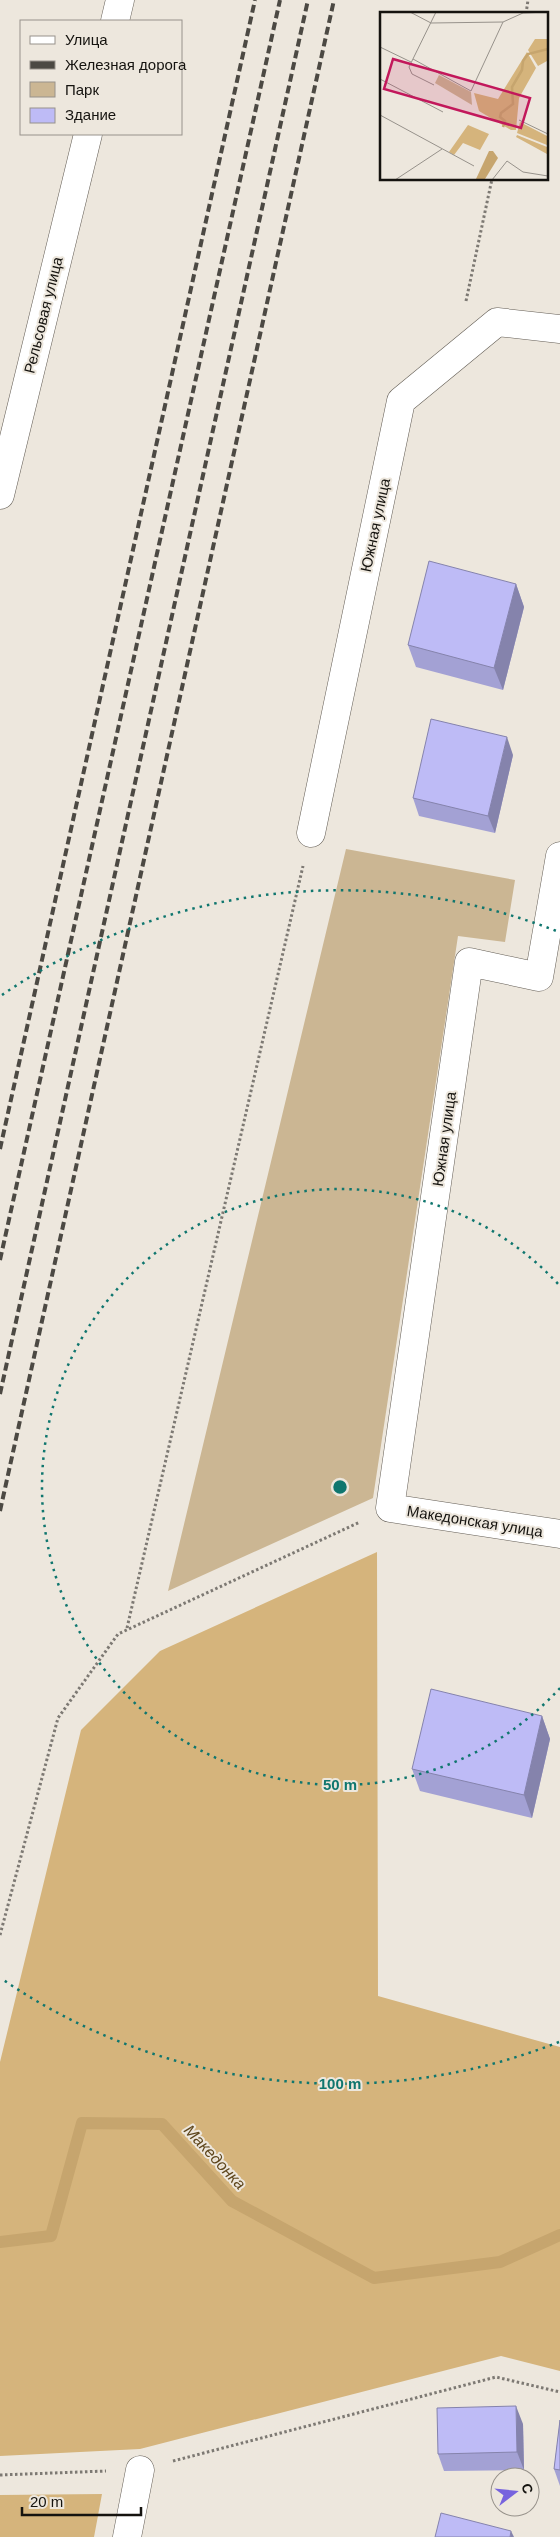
<svg xmlns="http://www.w3.org/2000/svg" width="560" height="2537" font-family="Arial,sans-serif">
<rect width="100%" height="100%" fill="#ede7dd"/>
<polygon fill="#cbb693" points="346,849 515,880 505,942 458,936 373,1498 168,1591"/>
<g fill="#d5b47c">
<polygon points="377,1552 378,1996 560,2047 560,2371 501,2356 140,2449 0,2456 0,2062 81,1730 160,1651"/>
<polygon points="102,2494 94,2537 0,2537 0,2495"/>
</g>
<g fill="none" stroke-linecap="round" stroke-linejoin="round">
<polyline stroke="#c6a56e" stroke-width="12" points="0,2242 51,2236 82,2123 162,2124 232,2201 374,2278 500,2262 560,2235"/>
<defs>
<g id="street">
<polyline points="115,21 120,0"/>
<polyline points="0,495 88,134"/>
<polyline points="311,833 401,401 497,322 560,329"/>
<polyline points="560,856 539,977 469,962 390,1508 560,1534"/>
<polyline points="127,2537 140,2470"/>
</g>
</defs>
<use href="#street" stroke="#635d55" stroke-width="29"/>
<g stroke="#7d7973" stroke-width="3" stroke-dasharray="2.5 2.5" stroke-linecap="butt">
<polyline points="526,14 528,0"/>
<polyline points="466,301 492,179"/>
<polyline points="127,1628 303,866"/>
<polyline points="0,1935 58,1718 118,1634 360,1522"/>
<polyline points="173,2461 496,2377 560,2392"/>
<polyline points="0,2475 106,2471"/>
</g>
<use href="#street" stroke="#fff" stroke-width="28"/>
<g stroke="#4c4943" stroke-width="4" stroke-dasharray="8 4" stroke-linecap="butt">
<polyline points="0,1149 255,0"/>
<polyline points="0,1260 280,0"/>
<polyline points="0,1394 308,0"/>
<polyline points="0,1511 334,0"/>
</g>
</g>
<g fill="#a3a1d4">
<polygon points="516,584 524,607 503,690 416,667 408,645"/>
<polygon points="513,755 495,833 419,816 413,798"/>
<polygon points="542,1716 550,1739 532,1818 420,1791 412,1769"/>
<polygon points="560,2420 560,2486 554,2469"/>
<polygon points="523,2424 524,2470 444,2471 438,2454"/>
</g>
<g fill="#8583ac">
<polygon points="516,584 524,607 503,690 494,668"/>
<polygon points="507,737 513,755 495,833 488,816"/>
<polygon points="542,1716 550,1739 532,1818 524,1795"/>
<polygon points="516,2406 523,2424 524,2470 517,2452"/>
<polygon points="511,2531 514,2537 510,2537"/>
</g>
<g fill="#bebbf6" stroke="#8583ac">
<polygon points="429,561 516,584 494,668 408,645"/>
<polygon points="431,719 507,737 488,816 413,798"/>
<polygon points="431,1689 542,1716 524,1795 412,1769"/>
<polygon points="516,2406 517,2452 438,2454 437,2408"/>
<polygon points="560,2420 560,2470 554,2469"/>
<polygon points="441,2513 511,2531 510,2537 435,2537"/>
</g>
<g fill="none" stroke="#0f766e" stroke-width="2.5" stroke-dasharray="2.5 5">
<path d="M560 1688A298 298 0 1 1 560 1286"/>
<path d="M559 2042A597 597 0 0 1 2 1979M2 995A597 597 0 0 1 559 932"/>
</g>
<g text-anchor="middle" dominant-baseline="central" stroke-width="4" stroke-linejoin="round" paint-order="stroke">
<g font-size="15" fill="#15130f" stroke="#ede7dd">
<text transform="translate(43 315) rotate(-76)">Рельсовая улица</text>
<text transform="translate(375 525) rotate(-78)">Южная улица</text>
<text transform="translate(444 1139) rotate(-82)">Южная улица</text>
<text transform="translate(475 1521) rotate(9)">Македонская улица</text>
</g>
<g font-size="16" font-style="italic" fill="#5f471d" stroke="#ede7dd">
<text transform="translate(215 2157) rotate(47)">Македонка</text>
</g>
</g>
<g transform="translate(380 12)">
<rect width="168" height="168" fill="#ede7dd"/>
<path d="M59 63 91 80 92 93 55 71Z" fill="#cbb693"/>
<path d="M155 27H167V49L158 54 148 38ZM147 40 156 56 139 86 136 118H131L99 99 94 81 118 87ZM140 110 167 124V133L137 121ZM88 113 109 122 100 138 83 131 74 143 69 140ZM137 123 167 135V142L136 125Z" fill="#d5b47c"/>
<path d="M109 139H113L118 146 105 167H96Z" fill="#c6a56e"/>
<path fill="none" stroke="#c6a56e" stroke-width="2.5" d="M123 115 125 109 120 105 121 101 133 92 132 75 142 58 143 49 148 42 168 37"/>
<path fill="none" stroke="#97928b" stroke-width="1" d="M30 0 51 11 123 10 143 1 168 0M0 35 31 50M33 47 91 79 123 10M0 67 63 100M54 73 32 62 29 55 56 0M0 103 94 154M139 108 168 122M15 168 62 137M112 168 127 149 143 160 168 164"/>
<path fill="#c2185b" fill-opacity="0.15" stroke="#c2185b" stroke-width="2.5" d="M13 47 150 86 141 116 4 77Z"/>
<rect width="168" height="168" fill="none" stroke="#15130f" stroke-width="2.5"/>
</g>
<circle cx="340" cy="1487" r="8" fill="#0f766e" stroke="#ede7dd" stroke-width="2.5"/>
<g font-size="15" text-anchor="middle" font-weight="bold" fill="#0f766e" stroke="#ede7dd" stroke-width="4" stroke-linejoin="round" paint-order="stroke">
<text x="340" y="1790">50 m</text>
<text x="340" y="2089">100 m</text>
</g>
<rect x="20" y="20" width="162" height="115" fill="#ede7dd" stroke="#97928b"/>
<rect x="30" y="36" width="25" height="8" fill="#ffffff" stroke="#97928b"/>
<text x="65" y="45" font-size="15" fill="#15130f">Улица</text>
<rect x="30" y="61" width="25" height="8" fill="#4c4943" stroke="#97928b"/>
<text x="65" y="70" font-size="15" fill="#15130f">Железная дорога</text>
<rect x="30" y="82" width="25" height="15" fill="#cbb693" stroke="#97928b"/>
<text x="65" y="95" font-size="15" fill="#15130f">Парк</text>
<rect x="30" y="108" width="25" height="15" fill="#bebbf6" stroke="#97928b"/>
<text x="65" y="120" font-size="15" fill="#15130f">Здание</text>
<g transform="translate(515 2492) rotate(74)"><circle r="24" fill="#ede7dd" stroke="#97928b"/>
<path d="M0-4L9 19L0 12L-9 19Z" fill="#7763de"/>
<text y="-8" font-size="14" font-weight="bold" text-anchor="middle" fill="#15130f">С</text>
</g>
<path d="M22 2507v8h119v-8" fill="none" stroke="#15130f" stroke-width="2.5"/>
<text x="30" y="2507" font-size="15" fill="#15130f" stroke="#ede7dd" stroke-width="4" paint-order="stroke">20 m</text>
</svg>
